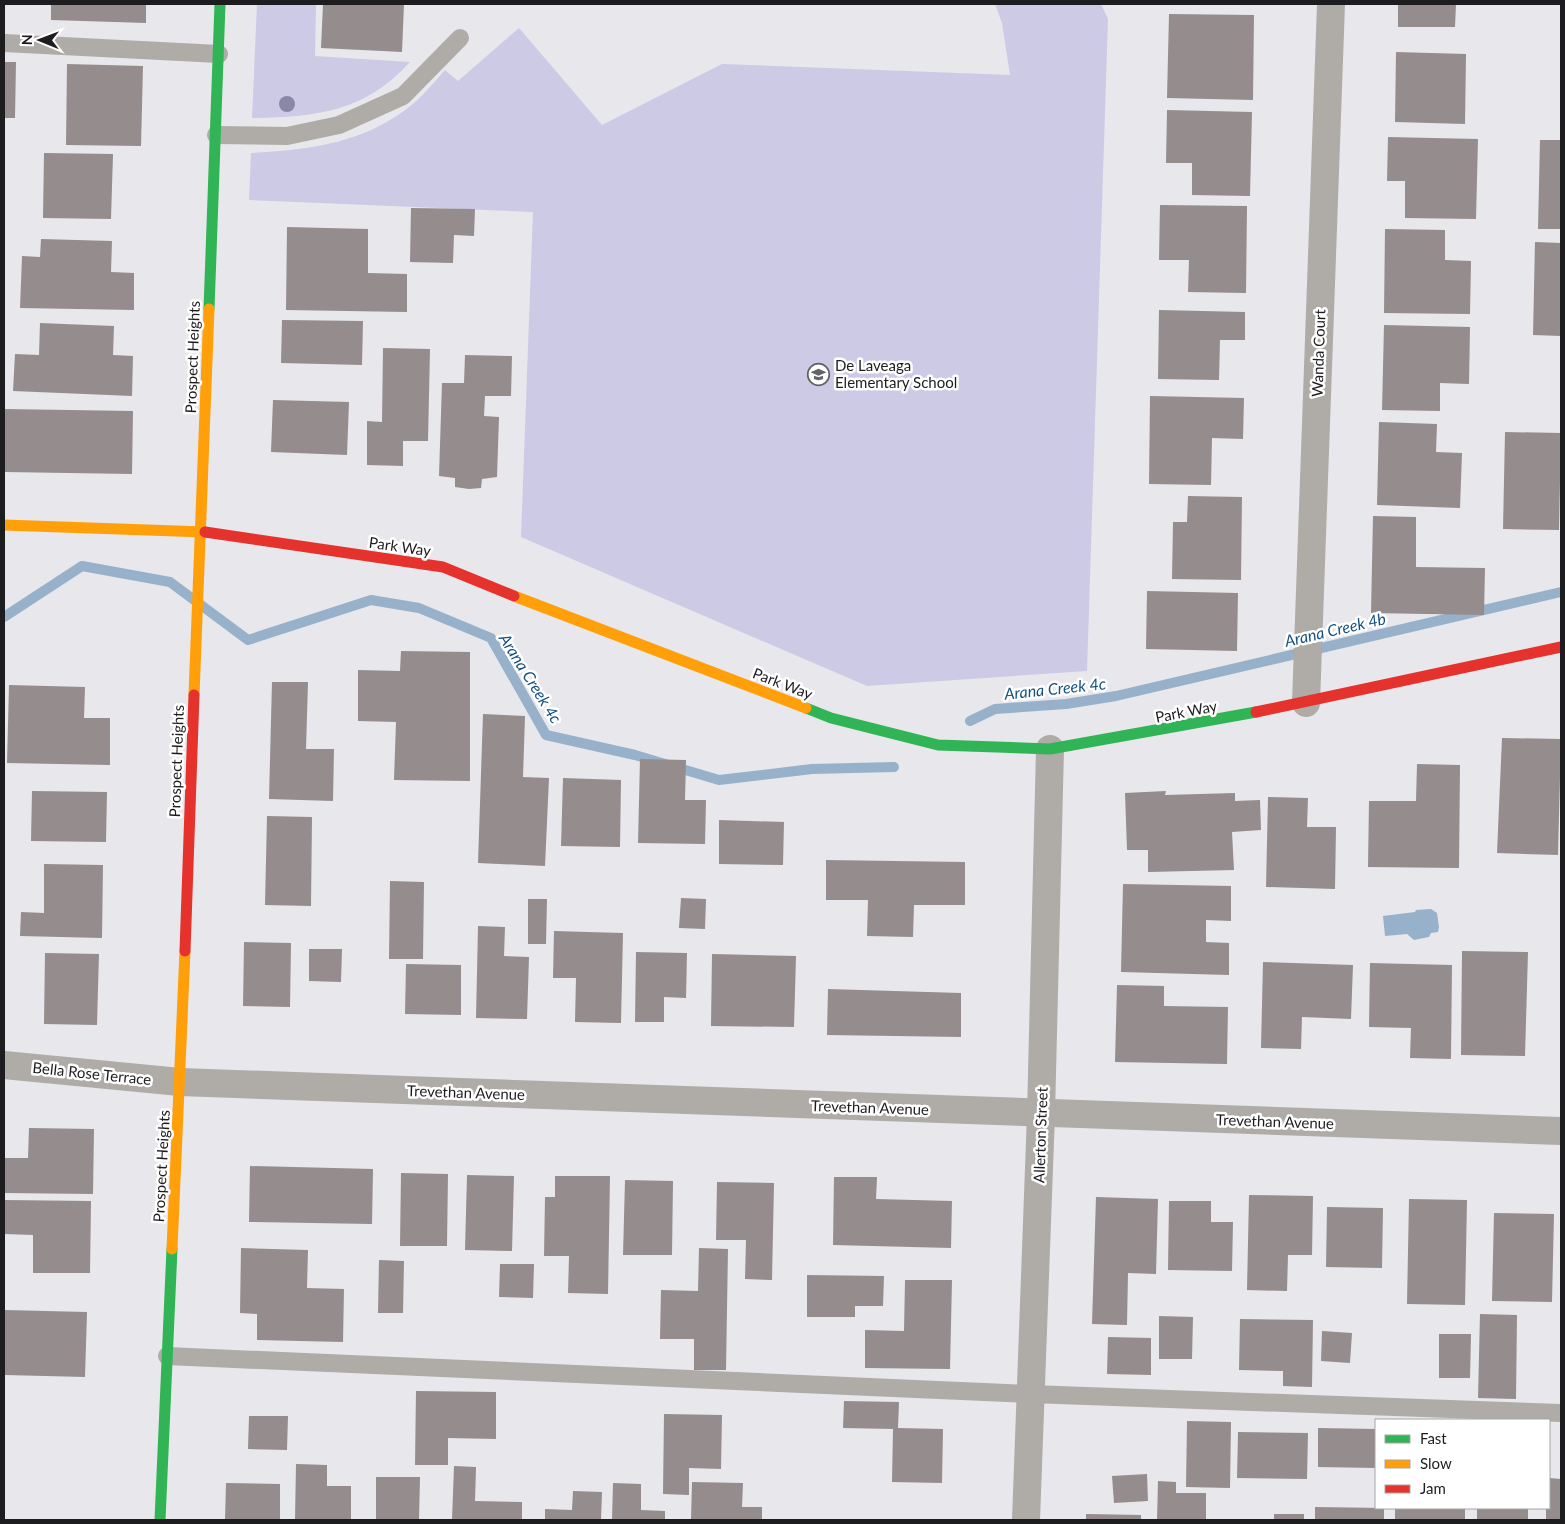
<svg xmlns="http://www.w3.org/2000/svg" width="1565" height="1524" font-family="Lato,sans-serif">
<rect width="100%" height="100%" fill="#e7e7ec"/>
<g fill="#cdcae6">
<path d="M257 4H316L315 56 410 62C365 112 316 117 252 118Z"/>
<path d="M995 4H1101L1108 19 1087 671 867 686 521 537 533 212 249 200 251 153C303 150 353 145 398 115 416 104 431 86 445 70L458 81 519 28 602 125 722 64 1010 75 1002 23Z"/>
</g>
<polygon fill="#97b1cb" points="1431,909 1437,913 1439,927 1438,932 1431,933 1429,937 1414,940 1407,934 1385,936 1383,916 1415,912 1416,910"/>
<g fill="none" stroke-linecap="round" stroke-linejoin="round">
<g stroke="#97b1cb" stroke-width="10">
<polyline points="4,617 82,566 170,582 248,640 371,600 419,608 491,638 546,735 635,755 719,780 812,769 894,767"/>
<polyline points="970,721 995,709 1066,704 1116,696 1561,592"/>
</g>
</g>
<g fill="#958c8d">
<polygon points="51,4 146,4 146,23 51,20"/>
<polygon points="323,4 404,4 402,52 321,48"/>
<polygon points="1398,4 1456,4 1455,27 1398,27"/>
<polygon points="1169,14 1254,15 1253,100 1167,98"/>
<polygon points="1396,52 1466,54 1465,124 1395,122"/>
<polygon points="4,62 16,62 15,118 4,118"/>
<polygon points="67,64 143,66 141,146 66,145"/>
<polygon points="1167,110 1252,112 1250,196 1192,195 1192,163 1166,163"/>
<polygon points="1388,137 1478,139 1476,219 1405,218 1405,181 1387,181"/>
<polygon points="1540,140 1561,140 1561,229 1538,229"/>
<polygon points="44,153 113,154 111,219 43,218"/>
<polygon points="1160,205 1247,206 1246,293 1188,292 1189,260 1159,260"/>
<polygon points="411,208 475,209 474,236 454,235 453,263 410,262"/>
<polygon points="287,227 368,229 368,273 407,274 407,312 286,310"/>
<polygon points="1385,229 1445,230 1445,260 1471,261 1470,314 1384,313"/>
<polygon points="41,239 112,241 111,272 134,273 134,310 20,308 22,256 40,257"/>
<polygon points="1535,242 1561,243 1561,336 1533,335"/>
<polygon points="1159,310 1245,312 1245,340 1220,340 1219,380 1158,379"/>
<polygon points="282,320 363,321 362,365 281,363"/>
<polygon points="40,323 114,326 113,355 133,356 132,396 13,391 15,354 39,355"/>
<polygon points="1384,325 1470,327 1469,384 1440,383 1440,411 1382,410"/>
<polygon points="383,348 430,349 428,441 403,441 403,466 367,465 367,421 382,422"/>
<polygon points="465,355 512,356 511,396 485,396 484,416 499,417 497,477 482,479 481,488 469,489 455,487 455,478 439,476 442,383 464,383"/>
<polygon points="1150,396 1244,398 1243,439 1212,438 1211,485 1149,484"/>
<polygon points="273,400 349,402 347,455 271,452"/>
<polygon points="4,409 133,411 132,474 4,472"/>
<polygon points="1379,422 1437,424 1436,452 1462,453 1460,508 1377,505"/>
<polygon points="1505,432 1561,433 1559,530 1503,529"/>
<polygon points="1188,496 1242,497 1241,580 1172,579 1173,522 1187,522"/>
<polygon points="1373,516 1416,517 1416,567 1485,568 1484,615 1371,613"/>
<polygon points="1147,591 1238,593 1237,651 1146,649"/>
<polygon points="401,651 470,652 470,781 394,780 396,722 358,721 358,670 400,671"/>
<polygon points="272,682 308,682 306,749 334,749 333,801 269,799"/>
<polygon points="9,685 85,687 84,718 110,718 110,765 7,763"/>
<polygon points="483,714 525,716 523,777 549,778 545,866 478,863"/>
<polygon points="1502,738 1561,739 1558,855 1497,853"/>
<polygon points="640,759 686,760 685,800 706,800 705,844 638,843"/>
<polygon points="1417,764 1460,765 1459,868 1368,867 1369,801 1416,801"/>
<polygon points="563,778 621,780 620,847 561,846"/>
<polygon points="32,791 107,792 106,842 31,841"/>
<polygon points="1166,791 1165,795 1235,793 1235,801 1260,800 1261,830 1232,832 1234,870 1148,872 1148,850 1127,850 1125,793"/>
<polygon points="1268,797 1308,798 1307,827 1336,827 1335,889 1266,887"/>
<polygon points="267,816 312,817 311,906 265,905"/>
<polygon points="719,820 784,822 783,865 719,864"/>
<polygon points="826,860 965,862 965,905 914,905 913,937 867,936 868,900 826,900"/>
<polygon points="44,864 103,865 102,938 20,936 21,912 44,913"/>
<polygon points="390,881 424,882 423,959 389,959"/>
<polygon points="1123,884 1231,886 1231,921 1206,920 1206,942 1229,943 1229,975 1121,972"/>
<polygon points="681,898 706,899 705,929 679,928"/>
<polygon points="528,899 547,899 546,944 528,944"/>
<polygon points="478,926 505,927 504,956 529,957 527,1019 476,1018"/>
<polygon points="554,931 623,933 621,1023 575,1022 576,978 553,978"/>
<polygon points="244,942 291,943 290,1007 243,1006"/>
<polygon points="309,949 342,949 341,982 309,981"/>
<polygon points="1462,951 1528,952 1525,1056 1461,1055"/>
<polygon points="636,952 687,953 686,998 664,997 664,1022 635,1022"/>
<polygon points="45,953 99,954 97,1025 44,1024"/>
<polygon points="712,954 796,956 794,1027 711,1026"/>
<polygon points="1263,962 1353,965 1351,1019 1302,1017 1301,1049 1261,1048"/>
<polygon points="1370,963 1452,965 1451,1059 1410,1058 1411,1028 1369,1027"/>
<polygon points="406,964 461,965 461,1015 405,1014"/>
<polygon points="1117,985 1164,986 1164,1006 1228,1007 1227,1064 1115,1062"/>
<polygon points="828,989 961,993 961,1037 827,1035"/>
<polygon points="29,1128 94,1129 93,1194 4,1193 4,1158 28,1158"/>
<polygon points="250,1166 373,1169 372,1224 249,1222"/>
<polygon points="401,1173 448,1174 447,1246 400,1246"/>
<polygon points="467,1175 514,1176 512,1251 465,1250"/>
<polygon points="555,1176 610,1176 608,1294 568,1293 569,1256 544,1256 545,1197 555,1197"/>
<polygon points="834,1177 877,1177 876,1199 952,1201 951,1248 833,1245"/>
<polygon points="625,1180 673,1181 672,1255 623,1255"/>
<polygon points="717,1182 774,1183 772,1280 745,1279 746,1240 716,1240"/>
<polygon points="1249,1195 1313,1196 1312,1255 1288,1255 1287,1291 1247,1290"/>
<polygon points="1096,1197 1158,1199 1156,1274 1128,1273 1127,1325 1092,1324"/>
<polygon points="1409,1199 1467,1200 1465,1305 1407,1304"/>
<polygon points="4,1200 91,1201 90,1273 33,1273 33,1235 4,1234"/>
<polygon points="1169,1201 1211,1201 1211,1222 1233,1222 1232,1271 1168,1270"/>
<polygon points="1327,1207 1383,1208 1382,1268 1326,1267"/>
<polygon points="1494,1213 1554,1214 1552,1302 1492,1301"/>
<polygon points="241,1248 308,1250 307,1288 344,1289 343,1342 257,1340 257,1314 240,1313"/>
<polygon points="699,1248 728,1249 726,1370 694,1370 694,1339 660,1339 661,1290 698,1291"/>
<polygon points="379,1260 404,1261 403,1313 378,1313"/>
<polygon points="500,1264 534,1264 533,1298 499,1297"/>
<polygon points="807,1275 884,1276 883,1306 855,1306 855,1317 807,1317"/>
<polygon points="905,1280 952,1280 950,1369 865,1368 865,1330 904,1331"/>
<polygon points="4,1310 87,1312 85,1377 5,1375"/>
<polygon points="1480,1314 1517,1315 1516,1399 1478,1398"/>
<polygon points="1159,1316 1193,1317 1192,1359 1159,1359"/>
<polygon points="1240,1319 1313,1320 1312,1387 1283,1386 1283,1371 1239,1370"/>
<polygon points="1322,1331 1352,1333 1350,1363 1321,1361"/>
<polygon points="1439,1334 1471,1334 1470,1378 1439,1378"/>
<polygon points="1108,1337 1151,1338 1151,1375 1107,1374"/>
<polygon points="416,1391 496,1392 496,1439 448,1438 448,1465 415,1465"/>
<polygon points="844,1401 899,1402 898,1428 943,1429 942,1483 892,1482 893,1429 843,1428"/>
<polygon points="664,1414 722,1415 721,1469 689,1468 689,1495 663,1494"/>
<polygon points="249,1416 288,1416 287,1450 248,1449"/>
<polygon points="1187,1421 1231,1422 1230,1488 1186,1487"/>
<polygon points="1318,1428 1376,1429 1376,1468 1318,1467"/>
<polygon points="1238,1432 1308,1433 1307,1479 1237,1478"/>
<polygon points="296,1464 327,1465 327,1486 351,1486 351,1520 295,1520"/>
<polygon points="454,1466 476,1467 475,1501 522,1502 522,1520 452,1520"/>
<polygon points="1147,1474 1148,1501 1114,1503 1112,1476"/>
<polygon points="376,1477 420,1477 419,1520 376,1520"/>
<polygon points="1549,1478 1561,1479 1561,1520 1546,1520 1546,1508 1549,1508"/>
<polygon points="1158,1481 1176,1482 1176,1493 1206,1493 1206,1520 1157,1520"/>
<polygon points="692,1482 743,1483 742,1507 762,1507 762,1520 691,1520"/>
<polygon points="226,1483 280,1484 280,1520 225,1520"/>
<polygon points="613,1483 641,1484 641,1510 665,1511 665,1520 612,1520"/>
<polygon points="573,1491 602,1492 601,1520 545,1520 545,1509 572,1510"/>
<polygon points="1315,1507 1384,1508 1384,1520 1315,1520"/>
<rect x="1395" y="1508" width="70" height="12"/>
<rect x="1477" y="1508" width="51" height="12"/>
<polygon points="1086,1514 1141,1515 1141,1520 1086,1520"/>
<rect x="1274" y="1514" width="30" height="6"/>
</g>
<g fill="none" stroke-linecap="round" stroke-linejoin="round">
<g stroke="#afaba7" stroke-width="18">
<polyline points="4,43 219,54"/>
<polyline points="216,135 287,136 339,125 403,96 460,38"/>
<polyline points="167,1356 1031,1394 1561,1413"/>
</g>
<g stroke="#afaba7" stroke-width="28">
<polyline points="1306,703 1331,4"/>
<polyline points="4,1065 180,1082 1561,1131"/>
<polyline points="1026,1520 1041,1114 1050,749"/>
</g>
<g stroke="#30b455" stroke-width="11">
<polyline points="209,309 220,4"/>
<polyline points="806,708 831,718 938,745 1050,749 1256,712"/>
<polyline points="160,1520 172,1249"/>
</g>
<g stroke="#ff9f0a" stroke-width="11">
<polyline points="4,525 205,532"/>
<polyline points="514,596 806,708"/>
<polyline points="194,695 209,309"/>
<polyline points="172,1249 185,951"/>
</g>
<g stroke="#e5322d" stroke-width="11">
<polyline points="205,532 443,567 514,596"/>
<polyline points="1256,712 1561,647"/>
<polyline points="185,951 194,695"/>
</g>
</g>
<circle fill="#8b85a7" cx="287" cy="104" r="8"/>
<defs>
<symbol id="school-ring" viewBox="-11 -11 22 22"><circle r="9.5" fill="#fff" stroke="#646467" stroke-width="1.5"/><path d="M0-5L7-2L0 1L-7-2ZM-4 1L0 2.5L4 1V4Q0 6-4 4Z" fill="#646467"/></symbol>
</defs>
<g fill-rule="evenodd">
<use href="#school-ring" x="806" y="362" width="25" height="25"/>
</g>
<g text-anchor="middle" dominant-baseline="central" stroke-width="5" stroke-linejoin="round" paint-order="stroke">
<g font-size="15" fill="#1d1d20" stroke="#fff">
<text transform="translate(1318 353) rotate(-88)">Wanda Court</text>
<text transform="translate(192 357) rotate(-88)">Prospect Heights</text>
<text transform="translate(400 546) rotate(8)">Park Way</text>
<text transform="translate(783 683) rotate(21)">Park Way</text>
<text transform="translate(1186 711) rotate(-11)">Park Way</text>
<text transform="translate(176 761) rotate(-88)">Prospect Heights</text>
<text transform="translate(92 1073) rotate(6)">Bella Rose Terrace</text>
<text transform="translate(466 1092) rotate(2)">Trevethan Avenue</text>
<text transform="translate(870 1107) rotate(2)">Trevethan Avenue</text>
<text transform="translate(1275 1121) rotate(2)">Trevethan Avenue</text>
<text transform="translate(1040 1135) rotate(-88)">Allerton Street</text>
<text transform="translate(161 1166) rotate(-87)">Prospect Heights</text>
</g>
<g font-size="15" fill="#1d1d20" stroke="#fff" text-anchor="start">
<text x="835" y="365">De Laveaga<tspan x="835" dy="17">Elementary School</tspan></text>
</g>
<g font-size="16" font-style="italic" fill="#16507e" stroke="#fff">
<text transform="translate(1335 629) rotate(-13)">Arana Creek 4b</text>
<text transform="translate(531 678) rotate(58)">Arana Creek 4c</text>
<text transform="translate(1055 688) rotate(-6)">Arana Creek 4c</text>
</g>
</g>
<rect width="1565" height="1524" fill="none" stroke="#1d1d20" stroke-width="10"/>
<rect x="1375" y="1419" width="175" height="90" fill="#ffffff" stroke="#a5a5a6"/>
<rect x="1385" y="1435" width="25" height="8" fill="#30b455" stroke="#a5a5a6"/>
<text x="1420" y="1444" font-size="15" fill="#1d1d20">Fast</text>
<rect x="1385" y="1460" width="25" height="8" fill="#ff9f0a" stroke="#a5a5a6"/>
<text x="1420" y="1469" font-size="15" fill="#1d1d20">Slow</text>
<rect x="1385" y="1485" width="25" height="8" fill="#e5322d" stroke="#a5a5a6"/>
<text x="1420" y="1494" font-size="15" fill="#1d1d20">Jam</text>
<g transform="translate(40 40) rotate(271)" stroke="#ffffff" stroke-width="4" paint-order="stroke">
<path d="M0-4L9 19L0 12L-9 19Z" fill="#1d1d20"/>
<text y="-8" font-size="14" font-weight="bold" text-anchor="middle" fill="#1d1d20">N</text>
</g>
</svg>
